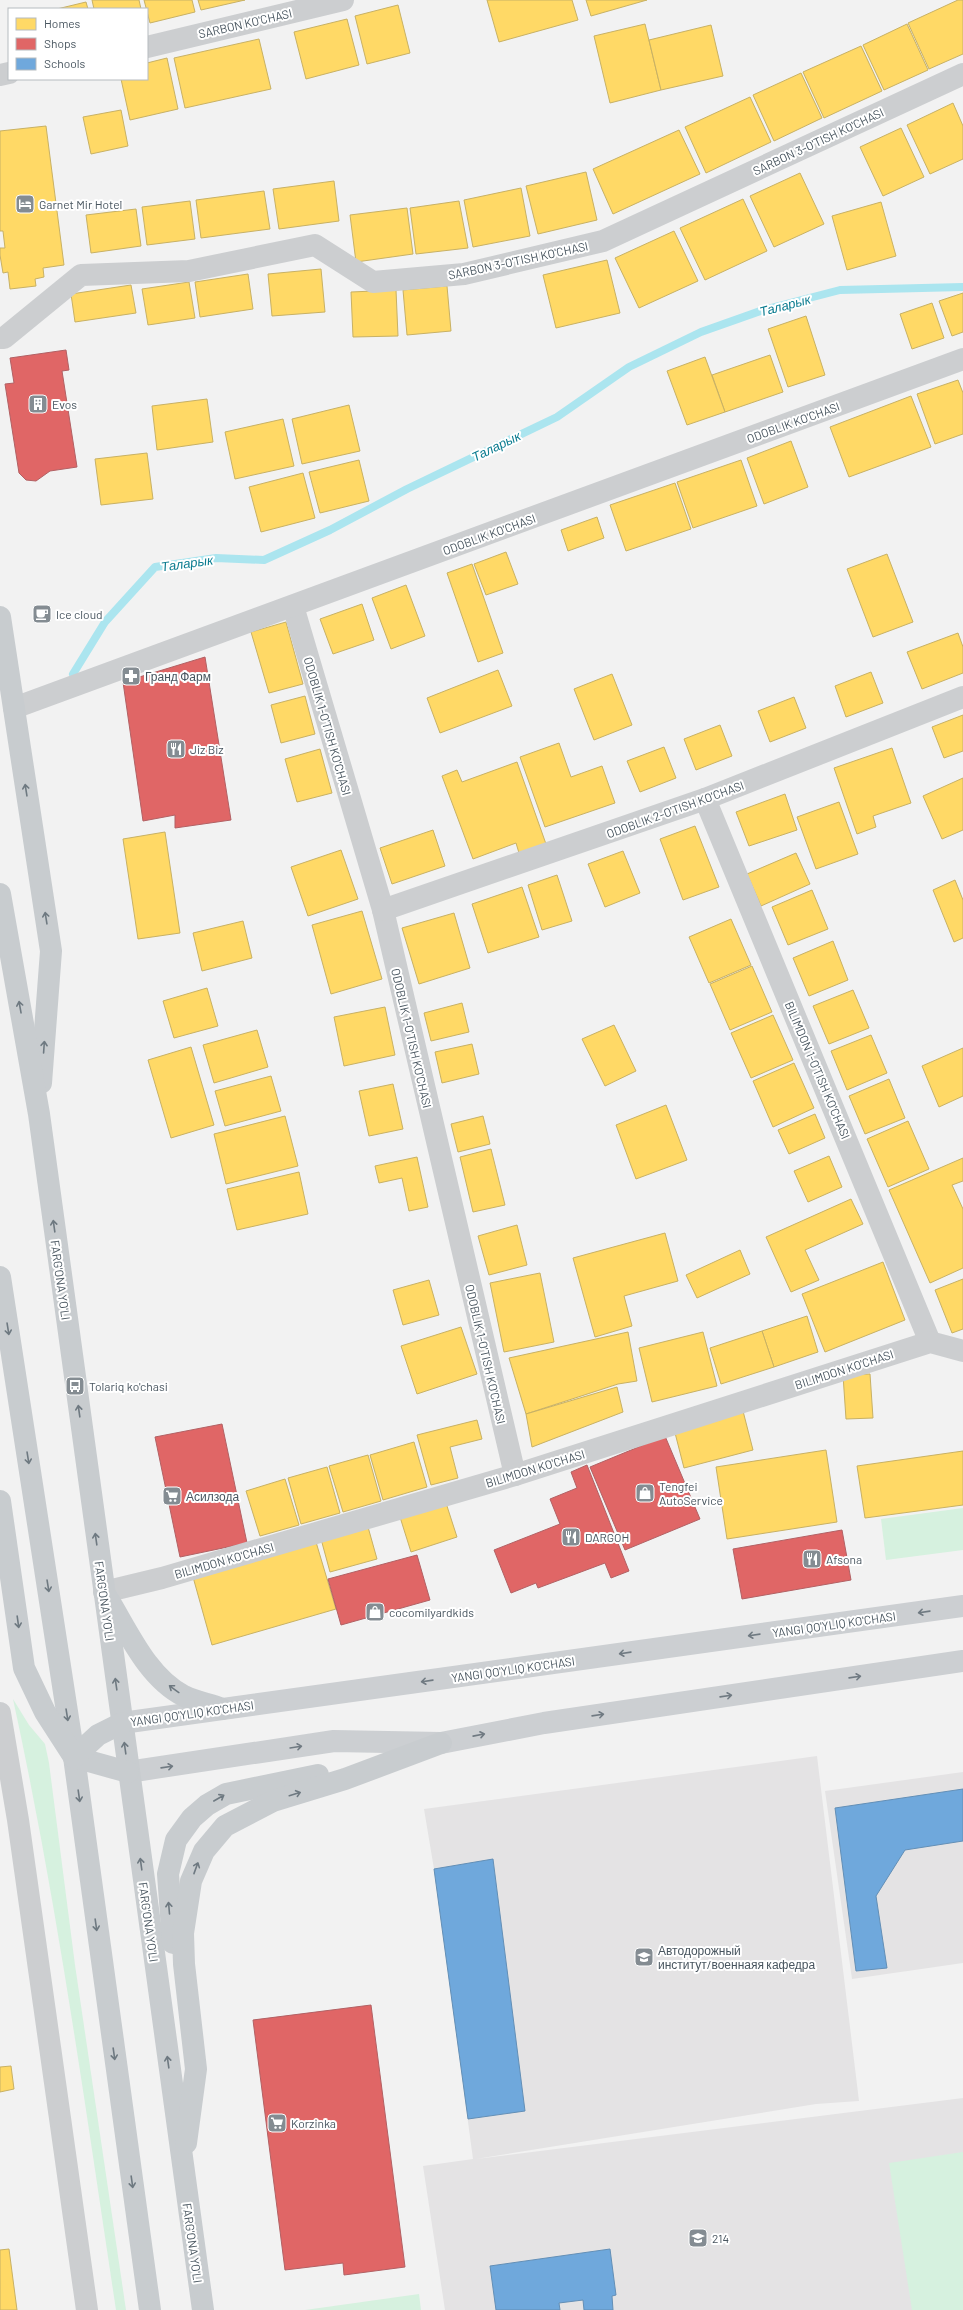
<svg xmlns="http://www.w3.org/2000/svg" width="963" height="2310" font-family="Barlow,sans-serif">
<rect width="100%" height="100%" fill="#f2f2f2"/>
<g fill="#e4e3e4">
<polygon points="817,1756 859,2101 816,2104 476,2159 963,2098 963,2310 445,2310 423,2166 473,2159 434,1869 424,1809"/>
<polygon points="963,1772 963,1963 852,1979 825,1791"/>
</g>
<g fill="#d6f1df">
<polygon points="963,1508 963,1550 886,1560 881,1519"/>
<path d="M13 1699 29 1725 45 1744 49 1763 75 1965 126 2310H116C85 2105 57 1901 13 1699Z"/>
<polygon points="963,2152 963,2310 912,2310 889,2163"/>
<polygon points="419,2294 421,2310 305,2310"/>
</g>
<g fill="#ffd966" stroke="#c8b164">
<polygon points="92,0 139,0 141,9 94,9"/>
<polygon points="144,0 192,0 195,12 150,23"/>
<polygon points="198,0 245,0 201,10"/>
<polygon points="487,0 572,0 578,20 499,42"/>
<polygon points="586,0 647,0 591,16"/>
<polygon points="958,0 963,0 963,54 929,69 908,23"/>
<polygon points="86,2 88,9 57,9"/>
<polygon points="398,5 410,53 367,64 355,16"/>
<polygon points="347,19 359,65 306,79 294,32"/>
<polygon points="645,24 661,90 610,103 594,36"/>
<polygon points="907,24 928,70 884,90 863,45"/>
<polygon points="711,25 723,76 661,90 649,40"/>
<polygon points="259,39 271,89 185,108 174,58"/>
<polygon points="861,46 882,91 824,118 803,72"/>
<polygon points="167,58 178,109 130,120 121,79 147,79 147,63"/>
<polygon points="801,73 822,118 774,141 753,95"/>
<polygon points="750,97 771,142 706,173 685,127"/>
<polygon points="953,103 963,126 963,159 930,174 907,125"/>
<polygon points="121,110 128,146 91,154 83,117"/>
<polygon points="46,126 64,265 43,268 44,277 35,279 36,286 10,289 8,272 3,273 0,255 0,248 5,248 3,231 0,231 0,131"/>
<polygon points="901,128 924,177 883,196 860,147"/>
<polygon points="679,130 700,174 613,214 593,169"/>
<polygon points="586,172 597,220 538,234 526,186"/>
<polygon points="800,173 824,224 774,247 750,196"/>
<polygon points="334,181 339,221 279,229 273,189"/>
<polygon points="521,188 530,236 473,247 464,200"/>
<polygon points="264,191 270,229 201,238 196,200"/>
<polygon points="743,199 767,251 705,280 680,228"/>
<polygon points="190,201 195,239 147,245 142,207"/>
<polygon points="459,201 468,248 416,254 410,208"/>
<polygon points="881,202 896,256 847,270 832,216"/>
<polygon points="407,208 413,254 356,262 350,215"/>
<polygon points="136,209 141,246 91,253 86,215"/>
<polygon points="674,231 698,281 639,308 615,258"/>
<polygon points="607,260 620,313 556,328 543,275"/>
<polygon points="321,269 325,312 272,316 268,274"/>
<polygon points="248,274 253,309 200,317 195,282"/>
<polygon points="189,282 195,318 148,325 142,289"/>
<polygon points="131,285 136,313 75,322 71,294"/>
<polygon points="447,286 451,331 407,335 403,290"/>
<polygon points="396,290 398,336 353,337 351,292"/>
<polygon points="963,293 963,332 952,336 939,301"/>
<polygon points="932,303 944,338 912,349 900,314"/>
<polygon points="806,316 825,375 788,387 768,329"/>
<polygon points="770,355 783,392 725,412 712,375"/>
<polygon points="705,357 725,412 687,425 667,371"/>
<polygon points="958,380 963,393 963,434 935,444 917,394"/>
<polygon points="911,396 931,447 849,477 830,427"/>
<polygon points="207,399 213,442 157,450 152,406"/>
<polygon points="349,405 360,451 302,464 292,419"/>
<polygon points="283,419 294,466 235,479 225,432"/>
<polygon points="791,441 808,487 764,504 747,458"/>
<polygon points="147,453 153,499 101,505 95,459"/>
<polygon points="359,460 369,501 320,513 309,472"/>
<polygon points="741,460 757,506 693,528 677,482"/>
<polygon points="303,473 315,518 261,532 249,487"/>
<polygon points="675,483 691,529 626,551 610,505"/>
<polygon points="597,517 604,538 568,551 561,530"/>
<polygon points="506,552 518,584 486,595 474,564"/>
<polygon points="887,554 913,622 873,637 847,569"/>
<polygon points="472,564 503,653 478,662 447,573"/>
<polygon points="406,585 425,636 391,649 372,598"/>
<polygon points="362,604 374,640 333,654 320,619"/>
<polygon points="286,622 303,684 269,693 251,632"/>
<polygon points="958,633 963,647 963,673 922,689 907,652"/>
<polygon points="498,670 512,706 440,733 427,698"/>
<polygon points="871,672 883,703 846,717 835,686"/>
<polygon points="612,674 632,725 594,740 574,689"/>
<polygon points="305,696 315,734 281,743 271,705"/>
<polygon points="794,697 806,728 770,742 758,711"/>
<polygon points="963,715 963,751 944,758 932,727"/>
<polygon points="720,725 732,756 696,770 684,739"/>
<polygon points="559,743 571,777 602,766 615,803 545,827 520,757"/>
<polygon points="664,747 676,778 640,792 627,761"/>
<polygon points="892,748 911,803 873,816 876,827 857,834 834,768"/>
<polygon points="320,749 332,793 297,802 285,759"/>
<polygon points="517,762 546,844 519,853 516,843 473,859 442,776 457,770 462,782"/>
<polygon points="963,778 963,830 942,839 923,796"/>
<polygon points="785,794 797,830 749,846 736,812"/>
<polygon points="839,802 858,854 816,869 797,817"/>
<polygon points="695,826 719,887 683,900 660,839"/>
<polygon points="433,830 445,866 392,884 380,848"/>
<polygon points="165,832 180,933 138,939 123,839"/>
<polygon points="341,850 358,899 308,916 291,867"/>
<polygon points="623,851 640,893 605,907 588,864"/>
<polygon points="796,853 810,884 761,906 747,874"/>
<polygon points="557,875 572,921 542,930 528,885"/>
<polygon points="955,880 963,900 963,938 954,942 933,890"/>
<polygon points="522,887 539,937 488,953 472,904"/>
<polygon points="812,890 828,929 788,945 772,907"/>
<polygon points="362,911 382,979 331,994 312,925"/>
<polygon points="454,913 470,968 419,984 402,928"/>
<polygon points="731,919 751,965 709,983 689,937"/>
<polygon points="243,921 252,958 202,971 193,933"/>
<polygon points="833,941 848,980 809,996 793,958"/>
<polygon points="752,966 772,1012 730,1030 710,984"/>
<polygon points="207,988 218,1026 174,1038 163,1001"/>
<polygon points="853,990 869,1028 829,1044 813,1006"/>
<polygon points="462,1003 469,1032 431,1041 424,1013"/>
<polygon points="385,1007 395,1055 344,1066 334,1017"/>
<polygon points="773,1015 793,1060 751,1078 731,1033"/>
<polygon points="614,1025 636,1071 605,1086 582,1039"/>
<polygon points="257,1030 268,1067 214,1083 203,1045"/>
<polygon points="871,1035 887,1073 847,1090 831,1051"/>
<polygon points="472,1044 479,1074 442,1083 435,1052"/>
<polygon points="191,1047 214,1125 171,1138 148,1060"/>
<polygon points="963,1048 963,1096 939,1107 922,1066"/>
<polygon points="794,1063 814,1108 773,1127 753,1081"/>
<polygon points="271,1076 281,1111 225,1126 215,1091"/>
<polygon points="889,1079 905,1118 865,1134 849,1096"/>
<polygon points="393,1084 403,1129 369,1136 359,1091"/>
<polygon points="666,1105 687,1160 636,1179 616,1125"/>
<polygon points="815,1114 825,1138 789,1154 778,1130"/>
<polygon points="285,1116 298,1166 226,1184 214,1134"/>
<polygon points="483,1116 490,1144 458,1152 451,1124"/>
<polygon points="908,1121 929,1169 888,1187 867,1139"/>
<polygon points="491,1149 505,1205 473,1212 460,1157"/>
<polygon points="829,1156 842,1187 808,1202 794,1171"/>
<polygon points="417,1157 428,1207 409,1211 402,1178 379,1183 375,1166"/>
<polygon points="963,1158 963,1181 952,1185 963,1209 963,1268 930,1283 889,1190"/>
<polygon points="299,1172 308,1214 237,1230 227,1189"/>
<polygon points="851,1199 863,1224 805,1250 819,1280 791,1292 766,1237"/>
<polygon points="517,1225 527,1265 489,1275 478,1236"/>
<polygon points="665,1233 678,1281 624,1296 632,1326 595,1337 573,1258"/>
<polygon points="740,1250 750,1274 697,1298 686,1275"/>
<polygon points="883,1262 905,1320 825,1352 802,1294"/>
<polygon points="540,1273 554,1342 504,1352 490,1283"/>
<polygon points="963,1279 963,1329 952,1333 935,1290"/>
<polygon points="429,1280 439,1315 403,1325 393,1290"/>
<polygon points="807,1316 818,1352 774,1367 762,1331"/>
<polygon points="461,1327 477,1374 417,1394 401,1346"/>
<polygon points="762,1331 774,1367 721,1384 710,1348"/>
<polygon points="628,1332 637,1381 618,1384 526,1414 509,1358"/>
<polygon points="703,1332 717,1386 652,1402 639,1348"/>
<polygon points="870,1374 873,1418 846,1419 843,1375"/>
<polygon points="617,1387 623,1412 532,1447 526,1414"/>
<polygon points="743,1411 753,1450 684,1468 674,1429"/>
<polygon points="477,1420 482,1439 450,1447 458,1478 431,1485 417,1435"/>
<polygon points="414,1442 427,1487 383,1500 370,1455"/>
<polygon points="826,1450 837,1522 727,1539 716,1467"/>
<polygon points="963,1451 963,1505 865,1518 857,1466"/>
<polygon points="368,1455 381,1501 343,1512 329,1466"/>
<polygon points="327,1467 340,1513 301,1524 288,1478"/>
<polygon points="285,1479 299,1525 260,1536 246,1491"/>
<polygon points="446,1503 457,1537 411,1552 400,1517"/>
<polygon points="368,1527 377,1559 330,1572 321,1539"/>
<polygon points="316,1542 336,1609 212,1645 193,1577"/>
<polygon points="11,2066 14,2089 0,2092 0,2067"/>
<polygon points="9,2249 17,2310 0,2310 0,2250"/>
</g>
<g fill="#e06666" stroke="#b26164">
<polygon points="66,350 69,370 62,371 77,467 50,471 36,481 26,480 19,473 5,384 14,383 10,358"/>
<polygon points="205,657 231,820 175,828 175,815 143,821 123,682"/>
<polygon points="222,1424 247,1543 180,1557 155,1437"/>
<polygon points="665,1436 700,1519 625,1550 590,1467"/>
<polygon points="587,1465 629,1571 611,1578 605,1563 538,1588 536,1583 511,1593 494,1550 560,1524 550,1499 577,1488 571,1472"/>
<polygon points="842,1530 851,1580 742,1599 733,1549"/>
<polygon points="417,1555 430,1600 341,1625 328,1579"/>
<polygon points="371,2005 405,2267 344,2275 343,2263 285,2270 253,2020"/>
</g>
<g fill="#6fa8dc" stroke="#638fb6">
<polygon points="963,1789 963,1841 905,1850 876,1896 887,1968 856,1971 835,1808"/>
<polygon points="493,1859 525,2111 468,2119 434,1869"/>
<polygon points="610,2249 616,2295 612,2296 613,2310 584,2310 583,2300 559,2303 560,2310 496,2310 490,2266"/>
</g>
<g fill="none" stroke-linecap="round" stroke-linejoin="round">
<polyline stroke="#abe5ef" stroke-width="8" points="73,674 105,622 155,567 216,558 264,560 330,530 407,489 557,417 629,367 701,332 763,310 840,290 963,287"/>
<g stroke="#ccced0" stroke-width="22">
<polyline points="147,47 343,0"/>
<polyline points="0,75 9,73"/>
<polyline points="0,338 4,338 81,275 189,271 315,245 373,282 464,274 603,241 963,74"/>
<polyline points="293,606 383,910 515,1475"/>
<polyline points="14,708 963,359"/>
<polyline points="705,799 930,1342"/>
<polyline points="383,910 705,799 963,697"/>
<polyline points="104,1592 162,1578 515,1475 930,1342 963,1351"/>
</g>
<polyline stroke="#ccced0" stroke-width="22" points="0,1713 18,1820 87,2310"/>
<g stroke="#cccfd2" stroke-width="22">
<polyline points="122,1723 963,1606"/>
<polyline points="128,1772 334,1741 441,1743 544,1723 963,1661"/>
</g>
<g stroke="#c8cccf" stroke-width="22">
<polyline points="0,617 51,951 41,1083"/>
<polyline points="0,894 39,1114 203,2310"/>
<polyline points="0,1277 74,1757 150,2310"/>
<polyline points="0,1501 24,1668 45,1712 74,1757 128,1772"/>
<path d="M108 1599C128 1632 148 1678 184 1696 195 1702 210 1704 222 1709"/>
<polyline points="74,1757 98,1735 122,1723"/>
<polyline points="173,1943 168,1874 176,1840 192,1818 207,1805 226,1794 318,1775"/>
<polyline points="186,2143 196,2069 184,1964 183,1933 191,1881 204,1851 225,1826 273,1801 345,1779 441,1743"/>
</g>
</g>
<defs><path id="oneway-shaft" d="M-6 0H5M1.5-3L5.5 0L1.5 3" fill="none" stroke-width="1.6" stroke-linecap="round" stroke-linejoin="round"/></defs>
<g stroke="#6e7981">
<use href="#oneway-shaft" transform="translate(26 790) rotate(-99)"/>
<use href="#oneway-shaft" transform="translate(46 918) rotate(-99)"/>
<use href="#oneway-shaft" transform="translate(20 1007) rotate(-100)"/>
<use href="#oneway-shaft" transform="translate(44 1047) rotate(-86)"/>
<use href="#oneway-shaft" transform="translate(54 1226) rotate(-98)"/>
<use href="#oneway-shaft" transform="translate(8 1329) rotate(81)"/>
<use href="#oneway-shaft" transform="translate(79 1411) rotate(-98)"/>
<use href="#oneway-shaft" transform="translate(28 1458) rotate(81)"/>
<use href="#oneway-shaft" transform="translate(96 1539) rotate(-98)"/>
<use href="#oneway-shaft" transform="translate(48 1586) rotate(81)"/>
<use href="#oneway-shaft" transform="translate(18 1622) rotate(82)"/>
<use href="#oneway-shaft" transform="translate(116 1684) rotate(-98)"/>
<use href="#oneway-shaft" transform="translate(174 1689) rotate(-144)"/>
<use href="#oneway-shaft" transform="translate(67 1715) rotate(81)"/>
<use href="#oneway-shaft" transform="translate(125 1748) rotate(-98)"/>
<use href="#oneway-shaft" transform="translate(295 1794) rotate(-17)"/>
<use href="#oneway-shaft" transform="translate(79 1796) rotate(82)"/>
<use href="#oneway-shaft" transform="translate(219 1798) rotate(-30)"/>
<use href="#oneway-shaft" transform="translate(141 1864) rotate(-98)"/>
<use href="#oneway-shaft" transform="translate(196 1868) rotate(-70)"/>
<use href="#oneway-shaft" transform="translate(169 1908) rotate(-95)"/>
<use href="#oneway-shaft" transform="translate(96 1925) rotate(82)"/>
<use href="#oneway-shaft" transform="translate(114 2054) rotate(82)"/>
<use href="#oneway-shaft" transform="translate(168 2062) rotate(-98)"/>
<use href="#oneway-shaft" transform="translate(132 2182) rotate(82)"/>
</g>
<g stroke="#707a82">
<use href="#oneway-shaft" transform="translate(924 1612) rotate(172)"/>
<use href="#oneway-shaft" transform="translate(754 1635) rotate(172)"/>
<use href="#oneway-shaft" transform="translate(625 1653) rotate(172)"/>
<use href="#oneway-shaft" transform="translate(855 1677) rotate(-8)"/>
<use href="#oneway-shaft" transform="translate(427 1681) rotate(172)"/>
<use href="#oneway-shaft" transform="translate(726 1696) rotate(-8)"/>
<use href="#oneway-shaft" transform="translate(598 1715) rotate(-8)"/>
<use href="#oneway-shaft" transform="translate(479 1735) rotate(-11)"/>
<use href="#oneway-shaft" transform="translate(296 1747) rotate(-9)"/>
<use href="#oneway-shaft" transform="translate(167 1767) rotate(-8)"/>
</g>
<defs>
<symbol id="hotel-square" viewBox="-11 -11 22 22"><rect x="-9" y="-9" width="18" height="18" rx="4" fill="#848c92" stroke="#fff"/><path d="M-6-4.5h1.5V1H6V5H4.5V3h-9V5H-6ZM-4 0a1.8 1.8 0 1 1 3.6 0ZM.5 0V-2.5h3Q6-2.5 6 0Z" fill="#fff"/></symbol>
<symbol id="building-square" viewBox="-11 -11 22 22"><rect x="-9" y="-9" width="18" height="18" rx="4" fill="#848c92" stroke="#fff"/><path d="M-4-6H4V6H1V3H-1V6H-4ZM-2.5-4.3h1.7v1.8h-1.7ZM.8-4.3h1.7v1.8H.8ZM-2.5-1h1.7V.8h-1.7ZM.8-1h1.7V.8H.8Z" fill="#fff"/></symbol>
<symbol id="cafe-square" viewBox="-11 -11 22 22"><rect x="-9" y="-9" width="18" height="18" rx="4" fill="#848c92" stroke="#fff"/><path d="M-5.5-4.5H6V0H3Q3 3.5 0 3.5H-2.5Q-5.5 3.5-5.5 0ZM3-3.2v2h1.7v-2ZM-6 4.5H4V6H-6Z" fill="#fff"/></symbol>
<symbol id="pharmacy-square" viewBox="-11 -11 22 22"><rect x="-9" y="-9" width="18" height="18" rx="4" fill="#848c92" stroke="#fff"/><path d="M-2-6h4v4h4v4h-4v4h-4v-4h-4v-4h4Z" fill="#fff"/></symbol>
<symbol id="restaurant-square" viewBox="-11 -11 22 22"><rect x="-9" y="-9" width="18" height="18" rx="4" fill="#848c92" stroke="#fff"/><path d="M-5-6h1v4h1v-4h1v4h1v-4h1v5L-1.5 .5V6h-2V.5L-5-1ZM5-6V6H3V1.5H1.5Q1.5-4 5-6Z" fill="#fff"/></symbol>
<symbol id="bus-square" viewBox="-11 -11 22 22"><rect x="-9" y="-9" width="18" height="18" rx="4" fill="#848c92" stroke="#fff"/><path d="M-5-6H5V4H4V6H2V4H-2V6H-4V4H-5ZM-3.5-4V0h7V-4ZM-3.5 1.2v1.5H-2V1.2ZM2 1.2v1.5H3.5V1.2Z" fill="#fff"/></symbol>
<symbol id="shop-square" viewBox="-11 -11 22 22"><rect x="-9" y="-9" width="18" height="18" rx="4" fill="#848c92" stroke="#fff"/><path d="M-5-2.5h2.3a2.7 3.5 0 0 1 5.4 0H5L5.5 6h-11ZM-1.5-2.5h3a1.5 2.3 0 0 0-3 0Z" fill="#fff"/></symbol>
<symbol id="supermarket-square" viewBox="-11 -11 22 22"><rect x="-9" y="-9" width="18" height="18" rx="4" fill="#848c92" stroke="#fff"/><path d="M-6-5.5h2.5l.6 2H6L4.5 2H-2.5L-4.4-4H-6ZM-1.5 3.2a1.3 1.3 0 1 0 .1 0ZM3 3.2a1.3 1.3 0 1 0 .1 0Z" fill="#fff"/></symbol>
<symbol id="university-square" viewBox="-11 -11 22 22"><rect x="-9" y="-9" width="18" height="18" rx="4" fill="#848c92" stroke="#fff"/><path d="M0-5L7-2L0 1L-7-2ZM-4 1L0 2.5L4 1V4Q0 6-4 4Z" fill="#fff"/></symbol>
<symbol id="school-square" viewBox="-11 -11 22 22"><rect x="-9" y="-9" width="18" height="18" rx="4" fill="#848c92" stroke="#fff"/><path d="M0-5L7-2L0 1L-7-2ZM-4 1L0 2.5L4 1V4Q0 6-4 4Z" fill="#fff"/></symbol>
</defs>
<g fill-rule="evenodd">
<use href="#hotel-square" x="14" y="193" width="22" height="22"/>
<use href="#building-square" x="27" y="393" width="22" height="22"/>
<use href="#cafe-square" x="31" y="603" width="22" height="22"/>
<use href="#pharmacy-square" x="120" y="665" width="22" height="22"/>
<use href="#restaurant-square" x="165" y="738" width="22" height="22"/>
<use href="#bus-square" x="64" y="1375" width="22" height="22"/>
<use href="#shop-square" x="634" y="1482" width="22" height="22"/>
<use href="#supermarket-square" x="161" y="1485" width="22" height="22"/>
<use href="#restaurant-square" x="560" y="1526" width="22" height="22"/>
<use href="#restaurant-square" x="801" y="1548" width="22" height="22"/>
<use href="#shop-square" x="364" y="1601" width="22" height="22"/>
<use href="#university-square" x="633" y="1946" width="22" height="22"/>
<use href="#supermarket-square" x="266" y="2112" width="22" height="22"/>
<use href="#school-square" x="687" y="2227" width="22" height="22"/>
</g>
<g text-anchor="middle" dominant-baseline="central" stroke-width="4" stroke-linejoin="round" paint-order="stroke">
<g font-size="12" fill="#48555f" stroke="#fff">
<text transform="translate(245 23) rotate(-13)">SARBON KO'CHASI</text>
<text transform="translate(818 141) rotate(-25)">SARBON 3-O'TISH KO'CHASI</text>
<text transform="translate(518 260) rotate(-12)">SARBON 3-O'TISH KO'CHASI</text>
<text transform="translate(793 422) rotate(-20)">ODOBLIK KO'CHASI</text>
<text transform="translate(489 534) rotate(-20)">ODOBLIK KO'CHASI</text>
<text transform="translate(328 726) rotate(74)">ODOBLIK 1-O'TISH KO'CHASI</text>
<text transform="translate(675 809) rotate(-20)">ODOBLIK 2-O'TISH KO'CHASI</text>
<text transform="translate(412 1038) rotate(77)">ODOBLIK 1-O'TISH KO'CHASI</text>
<text transform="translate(818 1070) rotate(67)">BILIMDON 1-O'TISH KO'CHASI</text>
<text transform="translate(61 1280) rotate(82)">FARG'ONA YO'LI</text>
<text transform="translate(486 1354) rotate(77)">ODOBLIK 1-O'TISH KO'CHASI</text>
<text transform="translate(844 1369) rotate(-18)">BILIMDON KO'CHASI</text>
<text transform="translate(535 1468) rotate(-17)">BILIMDON KO'CHASI</text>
<text transform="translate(224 1560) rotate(-16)">BILIMDON KO'CHASI</text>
<text transform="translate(105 1601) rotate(82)">FARG'ONA YO'LI</text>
<text transform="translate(834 1624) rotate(-8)">YANGI QO'YLIQ KO'CHASI</text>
<text transform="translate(513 1669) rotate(-8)">YANGI QO'YLIQ KO'CHASI</text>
<text transform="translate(192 1713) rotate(-8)">YANGI QO'YLIQ KO'CHASI</text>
<text transform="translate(149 1922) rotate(82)">FARG'ONA YO'LI</text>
<text transform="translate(193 2243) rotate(82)">FARG'ONA YO'LI</text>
</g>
<g font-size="12" fill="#48555f" stroke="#fff" text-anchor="start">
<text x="39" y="204">Garnet Mir Hotel</text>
<text x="52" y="404">Evos</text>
<text x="56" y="614">Ice cloud</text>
<text x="145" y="676">Гранд Фарм</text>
<text x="190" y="749">Jiz Biz</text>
<text x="89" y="1386">Tolariq ko'chasi</text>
<text x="659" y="1486">Tengfei<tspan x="659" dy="14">AutoService</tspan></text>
<text x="186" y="1496">Асилзода</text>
<text x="585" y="1537">DARGOH</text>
<text x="826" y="1559">Afsona</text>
<text x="389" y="1612">cocomilyardkids</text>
<text x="658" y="1950">Автодорожный<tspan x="658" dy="14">институт/военнаяя кафедра</tspan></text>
<text x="291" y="2123">Korzinka</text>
<text x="712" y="2238">214</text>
</g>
<g font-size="13" font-style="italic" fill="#0b7c90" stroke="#fff">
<text transform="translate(785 305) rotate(-15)">Таларык</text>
<text transform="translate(496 446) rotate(-26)">Таларык</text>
<text transform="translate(187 563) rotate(-8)">Таларык</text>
</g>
</g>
<rect x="8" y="8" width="140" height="72" fill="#ffffff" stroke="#b6bbbf"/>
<rect x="16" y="18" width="20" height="12" fill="#ffd966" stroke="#b6bbbf"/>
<text x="44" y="28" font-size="12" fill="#48555f">Homes</text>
<rect x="16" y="38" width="20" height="12" fill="#e06666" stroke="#b6bbbf"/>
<text x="44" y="48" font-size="12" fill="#48555f">Shops</text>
<rect x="16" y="58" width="20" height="12" fill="#6fa8dc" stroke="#b6bbbf"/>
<text x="44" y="68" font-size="12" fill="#48555f">Schools</text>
</svg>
